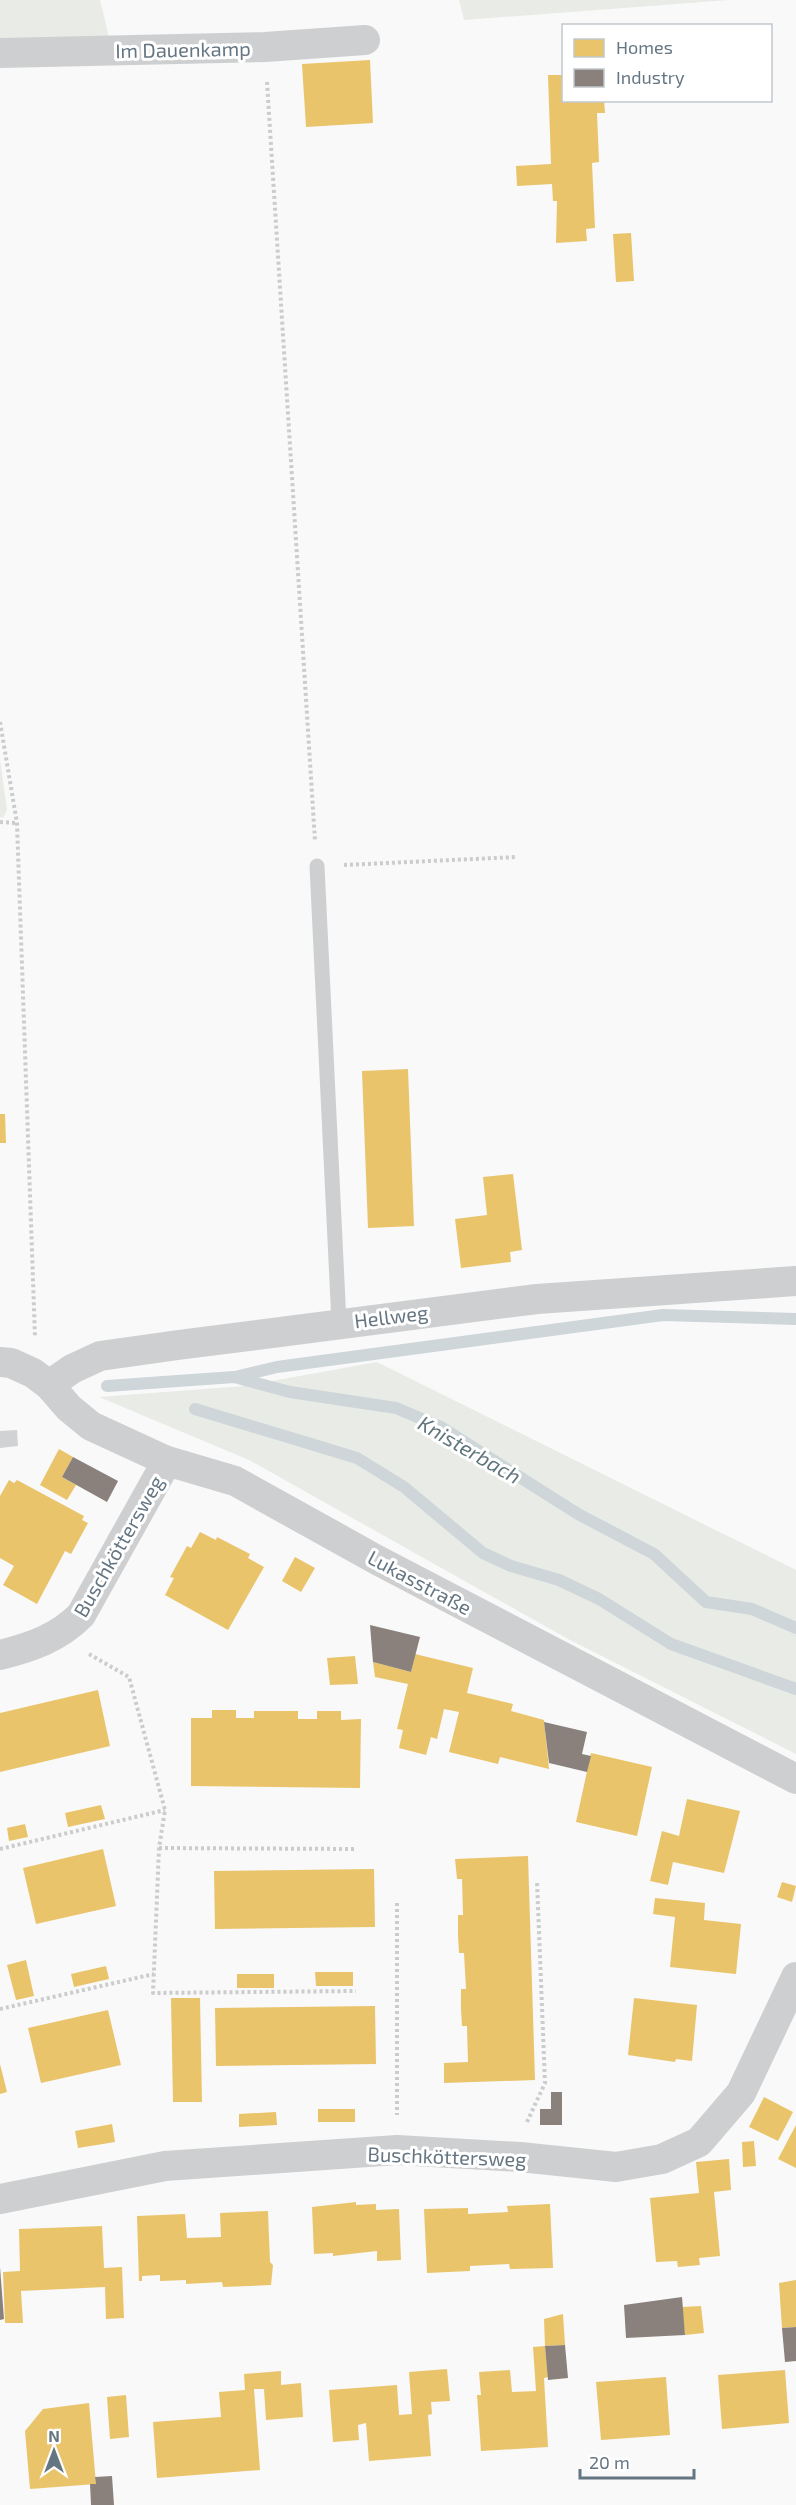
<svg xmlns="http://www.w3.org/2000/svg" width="796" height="2505" font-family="'Exo 2',sans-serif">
<rect width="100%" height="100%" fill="#f9f9f9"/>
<g fill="#e8ebe6">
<polygon points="0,0 100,0 109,37 0,38"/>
<polygon points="459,0 729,0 464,20"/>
<polygon points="0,759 7,810 3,818 0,817"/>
<polygon points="377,1362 796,1570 796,1754 568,1639 249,1460 99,1397 244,1386"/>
</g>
<g fill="#e9c46a">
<polygon points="370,60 373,123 306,127 302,64"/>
<polygon points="548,75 564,75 564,100 604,100 605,113 597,113 599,162 592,163 595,228 586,229 587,241 556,243 557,201 553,201 552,184 517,186 516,166 551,164"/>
<polygon points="631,233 634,281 616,282 613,234"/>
<polygon points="408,1069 414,1226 368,1228 362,1071"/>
<polygon points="0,1114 5,1114 6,1143 0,1143"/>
<polygon points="513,1174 522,1250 510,1252 511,1262 461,1268 455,1219 487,1215 483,1177"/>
<polygon points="59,1449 73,1457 62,1477 76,1485 67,1500 40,1485"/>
<polygon points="9,1480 14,1483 17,1480 84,1516 82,1520 88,1523 71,1554 65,1551 37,1604 3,1585 14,1566 0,1558 0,1496"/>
<polygon points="200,1532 216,1540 217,1537 250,1554 248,1558 264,1567 228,1630 165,1595 174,1578 170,1577 187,1546 191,1548"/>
<polygon points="295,1557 315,1568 301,1592 282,1581"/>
<polygon points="415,1654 473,1668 467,1693 513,1704 511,1711 544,1720 549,1769 500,1757 498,1764 449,1752 459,1712 444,1709 437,1739 431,1737 426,1755 399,1748 403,1730 397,1729 408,1684 375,1677 373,1662 411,1672"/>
<polygon points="355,1656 358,1684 330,1685 327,1658"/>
<polygon points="98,1690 110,1746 0,1772 0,1713"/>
<polygon points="212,1710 236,1710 236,1718 254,1718 254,1711 298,1711 298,1719 317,1719 317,1711 341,1711 341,1720 361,1719 360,1788 191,1786 191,1718 212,1718"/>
<polygon points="591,1753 652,1767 637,1836 576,1822"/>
<polygon points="687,1799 740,1811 724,1873 673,1862 668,1885 650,1881 662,1831 679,1836"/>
<polygon points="101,1805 105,1819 68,1827 65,1813"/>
<polygon points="25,1824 28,1837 9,1841 7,1828"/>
<polygon points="103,1849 116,1906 36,1924 23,1868"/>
<polygon points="528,1856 535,2080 444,2083 444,2063 468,2062 467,2026 462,2026 461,2009 461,1989 466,1989 464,1953 459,1953 458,1936 458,1915 463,1915 462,1879 457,1879 455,1859"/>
<polygon points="374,1869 375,1927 215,1929 214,1871"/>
<polygon points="782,1882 796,1886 792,1902 777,1897"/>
<polygon points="655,1898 705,1903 704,1920 741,1924 736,1974 670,1967 675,1917 653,1914"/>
<polygon points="26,1960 34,1996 16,2000 7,1965"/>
<polygon points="106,1966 109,1979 74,1987 71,1974"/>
<polygon points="315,1972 353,1972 353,1986 316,1986"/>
<rect x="237" y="1974" width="37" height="14"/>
<polygon points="171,1998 200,1998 202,2102 173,2102"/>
<polygon points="634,1998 697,2005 692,2061 676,2059 675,2062 628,2055"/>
<polygon points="375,2006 376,2064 216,2066 215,2008"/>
<polygon points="108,2010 121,2065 41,2083 28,2028"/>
<polygon points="0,2064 7,2092 0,2094"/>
<polygon points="764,2097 793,2112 778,2141 749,2127"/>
<rect x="318" y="2109" width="37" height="13"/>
<polygon points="276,2112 277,2125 239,2127 239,2114"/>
<polygon points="112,2124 115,2142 78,2148 75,2131"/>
<polygon points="796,2125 796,2168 778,2159"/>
<polygon points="754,2141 756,2166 743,2167 742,2142"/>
<polygon points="729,2159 731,2190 714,2192 720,2256 699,2258 700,2265 678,2267 677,2261 656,2262 650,2198 699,2193 696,2162"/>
<polygon points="356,2202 356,2205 376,2204 376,2210 399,2209 401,2260 377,2261 377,2251 333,2256 333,2253 314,2254 312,2207"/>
<polygon points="550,2204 553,2268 510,2269 509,2264 470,2266 470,2271 427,2273 424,2209 468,2208 468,2214 508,2212 507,2206"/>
<polygon points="268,2211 270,2262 273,2265 271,2285 223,2287 222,2282 186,2284 186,2280 160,2281 160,2275 142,2276 142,2281 139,2281 137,2216 185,2214 187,2238 221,2237 220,2213"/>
<polygon points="102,2226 104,2268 122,2267 124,2318 106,2319 105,2287 21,2291 23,2323 5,2323 3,2272 20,2271 19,2229"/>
<polygon points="796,2280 796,2327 782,2328 779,2283"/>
<polygon points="701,2306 704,2333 685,2335 682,2307"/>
<polygon points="563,2314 565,2345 545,2346 544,2319"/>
<polygon points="545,2346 548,2377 544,2378 548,2447 481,2451 477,2395 481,2395 479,2372 510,2370 512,2392 536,2391 533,2347"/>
<polygon points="447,2369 450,2401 431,2402 432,2414 428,2415 431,2456 369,2461 366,2423 358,2425 359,2440 333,2442 329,2390 397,2385 399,2415 412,2414 409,2372"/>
<polygon points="785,2370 789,2423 722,2429 718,2375"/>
<polygon points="281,2371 281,2385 301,2383 303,2417 266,2420 264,2389 254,2389 260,2470 157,2478 153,2422 221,2417 219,2392 245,2390 244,2374"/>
<polygon points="666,2377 670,2435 601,2440 596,2382"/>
<polygon points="126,2395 129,2437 110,2439 107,2397"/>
<polygon points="89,2403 96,2484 30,2489 25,2431 43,2409"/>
</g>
<g fill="#8a817c">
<polygon points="73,1457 118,1481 107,1502 62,1477"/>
<polygon points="370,1625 420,1637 411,1672 373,1662"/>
<polygon points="544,1722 587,1732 582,1754 591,1756 587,1772 549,1763"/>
<polygon points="551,2092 562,2092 562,2125 540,2125 540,2109 551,2109"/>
<polygon points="0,2267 4,2319 0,2320"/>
<polygon points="682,2297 685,2335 626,2338 624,2305"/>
<polygon points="796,2327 796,2361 785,2362 782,2328"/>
<polygon points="565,2345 568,2378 548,2380 545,2346"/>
<polygon points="112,2476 114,2505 91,2505 90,2484 96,2484 95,2477"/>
</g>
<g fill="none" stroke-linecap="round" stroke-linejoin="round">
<g stroke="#ced6d9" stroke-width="12">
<polyline points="235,1377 277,1367 663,1315 796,1319"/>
<polyline points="107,1386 234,1377 290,1392 396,1408 441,1427 578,1514 654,1554 706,1602 752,1609 796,1628"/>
<polyline points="195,1409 357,1458 404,1487 483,1553 511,1566 559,1580 599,1599 671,1644 796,1689"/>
</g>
</g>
<polygon fill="#d0d2d3" points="17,1430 18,1446 0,1448 0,1431"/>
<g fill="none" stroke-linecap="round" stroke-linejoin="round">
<g stroke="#cbcccd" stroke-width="4" stroke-dasharray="3 3" stroke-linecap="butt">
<polyline points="267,82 315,841"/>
<polyline points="0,722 17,823 35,1337"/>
<polyline points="0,822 17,823"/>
<polyline points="344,865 517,857"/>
<polyline points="89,1654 129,1677 165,1810 159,1848 153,1993 356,1991"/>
<polyline points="159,1848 355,1849"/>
<polyline points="0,1849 165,1810"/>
<polyline points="397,1903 397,2115"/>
<polyline points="0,2009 154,1974"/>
<polyline points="527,2122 545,2083 537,1881"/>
</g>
<polyline stroke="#cecfd0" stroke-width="15" points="317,866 339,1323"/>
<g stroke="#cecfd0" stroke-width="30">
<polyline points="0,53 265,47 365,40"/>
<polyline points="0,1362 11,1363 33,1373 49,1385 69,1408 91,1426 167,1461 235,1481 377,1560 796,1779"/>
<polyline points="49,1385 72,1369 100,1356 178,1345 537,1299 796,1281"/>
<path d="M0 1655C32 1647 58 1638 81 1615L167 1461"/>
<polyline points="0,2199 165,2166 397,2150 520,2157 616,2167 662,2159 699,2142 741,2093 796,1977"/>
</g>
</g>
<g text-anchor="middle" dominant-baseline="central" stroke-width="6" stroke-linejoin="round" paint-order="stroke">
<g font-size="20" fill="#657683" stroke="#fff">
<text transform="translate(183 49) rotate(-1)">Im Dauenkamp</text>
<text transform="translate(391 1316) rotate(-7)">Hellweg</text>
<text transform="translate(118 1546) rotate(-60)">Buschköttersweg</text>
<text transform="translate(420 1582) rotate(28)">Lukasstraße</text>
<text transform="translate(447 2156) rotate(2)">Buschköttersweg</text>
</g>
<g font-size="21" font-style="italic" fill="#60757c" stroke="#fff">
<text transform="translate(470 1449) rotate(30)">Knisterbach</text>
</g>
</g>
<rect x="562" y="24" width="210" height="78" fill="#ffffff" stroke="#c1c8cd" stroke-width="1.5"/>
<rect x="574" y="39" width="30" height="18" fill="#e9c46a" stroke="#c1c8cd" stroke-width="1.5"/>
<text x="616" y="54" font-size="18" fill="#657683">Homes</text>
<rect x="574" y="69" width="30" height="18" fill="#8a817c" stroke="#c1c8cd" stroke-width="1.5"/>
<text x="616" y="84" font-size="18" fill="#657683">Industry</text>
<g transform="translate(54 2451)" stroke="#ffffff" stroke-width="4.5" paint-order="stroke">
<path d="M0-4.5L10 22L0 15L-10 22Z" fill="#657683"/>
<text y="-9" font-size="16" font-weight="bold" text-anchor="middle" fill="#657683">N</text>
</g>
<path d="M580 2469v9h114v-9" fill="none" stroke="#657683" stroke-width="3"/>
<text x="589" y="2469" font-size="18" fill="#657683" stroke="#ffffff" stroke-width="4.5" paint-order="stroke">20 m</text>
</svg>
